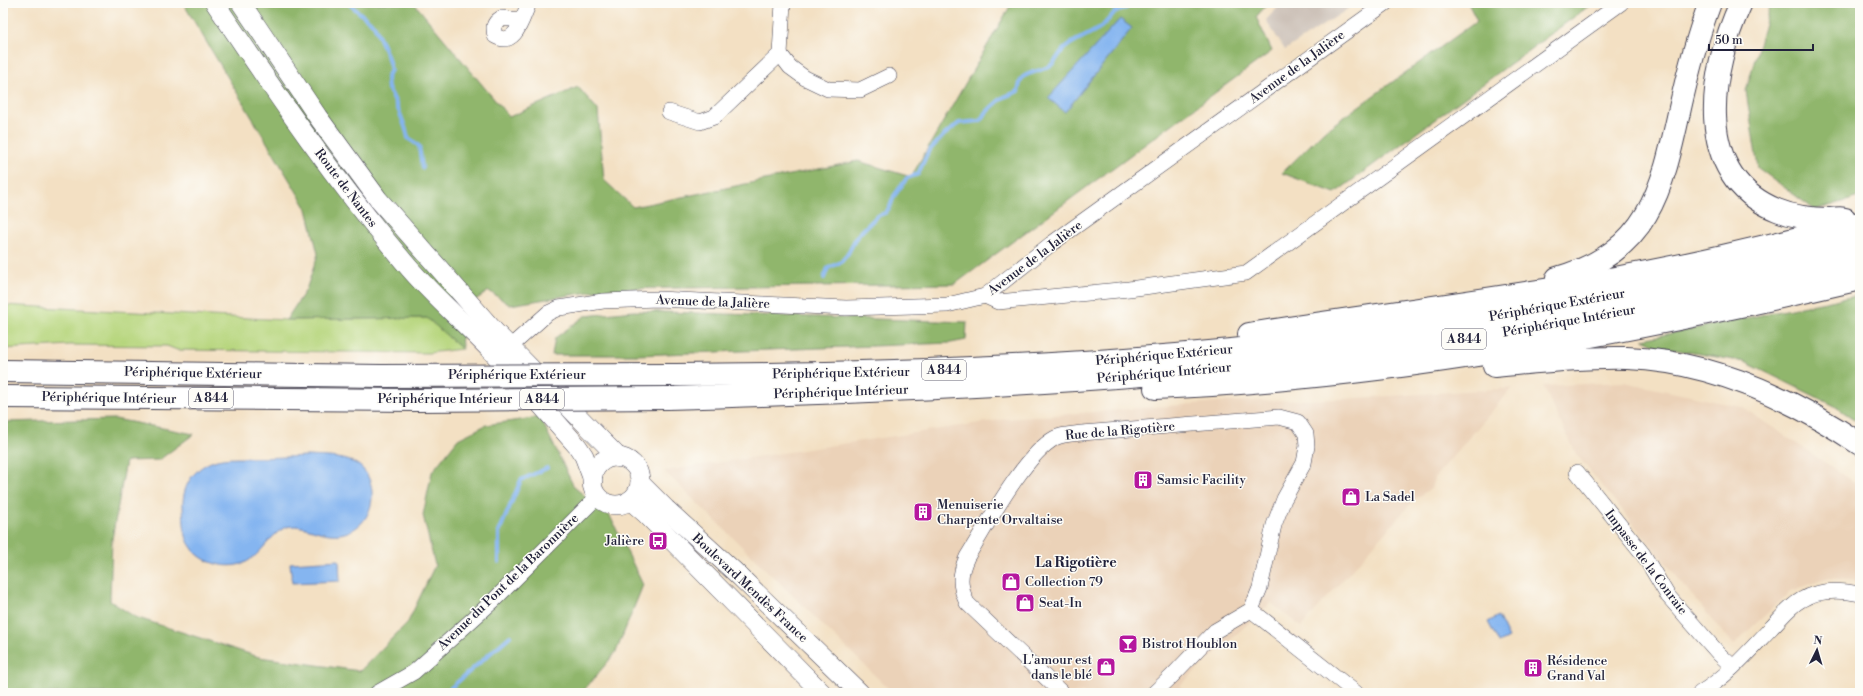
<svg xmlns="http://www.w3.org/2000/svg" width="1863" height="696" font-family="'Libre Bodoni',serif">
<rect width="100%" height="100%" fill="#fdfcf7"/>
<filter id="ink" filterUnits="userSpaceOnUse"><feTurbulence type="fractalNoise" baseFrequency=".025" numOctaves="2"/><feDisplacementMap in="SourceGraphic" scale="8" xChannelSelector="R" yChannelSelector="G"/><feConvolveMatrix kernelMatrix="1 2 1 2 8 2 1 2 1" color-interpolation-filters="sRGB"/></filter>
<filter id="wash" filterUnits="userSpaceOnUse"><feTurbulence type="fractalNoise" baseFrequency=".012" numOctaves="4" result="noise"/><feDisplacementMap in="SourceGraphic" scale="16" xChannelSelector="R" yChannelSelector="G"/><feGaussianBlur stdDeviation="0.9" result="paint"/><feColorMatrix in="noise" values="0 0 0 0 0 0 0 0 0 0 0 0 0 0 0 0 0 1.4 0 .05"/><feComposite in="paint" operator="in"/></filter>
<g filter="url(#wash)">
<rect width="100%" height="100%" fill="#f3e0c3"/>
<g fill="#ebd2b8">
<polygon points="1624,382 1742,407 1860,486 1860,581 1828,578 1791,591 1733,645 1576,454 1543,386"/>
<polygon points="1512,388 1435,477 1431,488 1414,500 1301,627 1271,603 1179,686 1188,693 893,693 664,471 1006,419 1219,402 1344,399"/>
</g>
<polygon fill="#cdc2b9" points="1282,3 1357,3 1285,50 1266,20"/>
<polygon fill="#b6d57c" stroke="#6c7c5c" points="3,305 286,320 427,318 462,349 428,353 177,350 167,346 70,345 3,349"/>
<g fill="#90b66c" stroke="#596c54">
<polygon points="183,3 414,3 509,117 578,87 598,110 604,180 633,207 858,161 911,177 1012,3 1268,3 1256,17 1272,51 955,284 607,289 510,305 489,291 460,310 462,349 427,318 286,320 306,290 318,254 307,209"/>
<polygon points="1468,3 1593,3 1335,193 1282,173 1323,132 1477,21"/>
<polygon points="1774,3 1860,3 1860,197 1815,210 1758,168 1746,91 1769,9"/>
<polygon points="1860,295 1860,423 1833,405 1745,362 1660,347 1643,339"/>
<polygon points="634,311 967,322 966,340 951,343 638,355 552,355 555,338 585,316"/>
<polygon points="540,417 574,487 610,516 643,585 616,652 585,689 584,693 3,693 3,422 115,419 194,434 159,460 126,461 112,539 110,601 135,617 259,657 360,671 408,622 435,565 423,515 432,472 458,439 486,425"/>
</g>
<g fill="#85b5f0" stroke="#546c96">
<polygon points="1120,19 1132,28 1065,112 1048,98"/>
<path d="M307 456C323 457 340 456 355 463 379 476 377 516 354 529 327 545 304 519 284 528 271 535 263 551 251 559 234 572 203 565 192 548 183 537 184 521 183 507 182 485 195 466 217 460 225 458 235 458 244 458 265 458 286 457 307 456Z"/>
<polygon points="339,560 340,581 292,583 290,563"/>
<polygon points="1498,616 1509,638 1499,643 1488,622"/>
</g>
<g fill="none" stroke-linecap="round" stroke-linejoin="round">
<g stroke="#85b5f0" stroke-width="4">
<path d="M348 3 374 25 387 55 391 70 387 77 388 89C393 94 407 130 408 138L419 146 422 168"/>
<path d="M824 278 828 268 841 262 847 255 857 236 877 216 885 213 890 207 894 196 907 178 918 174 928 152 943 136 959 123 980 121C985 112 993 106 1001 99 1005 96 1013 94 1018 91 1020 86 1019 81 1023 77 1031 71 1043 71 1051 65 1057 61 1059 53 1065 48 1075 39 1090 35 1101 27 1111 19 1113 9 1126 8L1131 3"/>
<polyline points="499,562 499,532 521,480 547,468"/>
<polyline points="445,693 510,636"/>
</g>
</g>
</g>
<g filter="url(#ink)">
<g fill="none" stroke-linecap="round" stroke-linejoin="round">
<defs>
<g id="minor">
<path d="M521 20 501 18C493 23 493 27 495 36 516 48 522 18 529 3"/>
<polyline points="780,54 790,67 805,78 828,89 860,90 889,76"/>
<polyline points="669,112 700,122 714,117 780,54 783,3"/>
<polyline points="985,296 998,302 1129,289 1246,273 1621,3"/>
<polyline points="510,347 548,313 559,308 603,301 658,299 846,308 947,305 985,296 1051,244 1386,3"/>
<polyline points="1577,472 1643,554 1668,596 1719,654 1733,667"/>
<polyline points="1251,610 1356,693"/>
<polyline points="377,693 414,672 493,601 598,496"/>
<path d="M1062 693 967 603C959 586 959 574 967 557 987 525 1024 455 1055 438 1062 434 1074 434 1082 433L1279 417 1298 422 1306 434 1307 446 1304 463 1284 499 1274 525 1260 588 1251 610 1215 631 1172 676 1154 693"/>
<path d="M1700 693C1728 676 1750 650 1772 627 1781 618 1790 606 1801 600 1819 589 1840 590 1860 594"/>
</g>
<g id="major">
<path d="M215 3C276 94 338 185 410 269 437 300 469 327 497 357 525 386 552 417 578 447L584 456 593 480"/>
<polyline points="241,3 318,117 378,199 496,333 619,458"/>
<circle cx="616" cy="481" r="24"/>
<polyline points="640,483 666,509 735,572 860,693"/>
<polyline points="630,500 646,514 822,693"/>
</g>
<g id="highway">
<path d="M1741 3C1710 70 1691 175 1777 210 1794 217 1812 219 1830 219 1836 219 1840 217 1845 219"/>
<path d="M1557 278C1649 252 1662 191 1680 108 1688 72 1697 37 1710 3"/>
<path d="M1249 334C1363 316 1478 302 1592 282 1682 267 1771 245 1860 223"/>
<path d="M1494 366C1538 362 1582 357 1627 358 1712 361 1791 398 1860 444"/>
<polyline points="3,371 381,376"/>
<path d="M675 375C945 374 1216 361 1483 318 1610 298 1736 272 1860 242"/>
<path d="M1155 388C1393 378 1629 333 1860 279"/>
<polyline points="3,397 418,400"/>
<path d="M667 398C872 392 1078 384 1283 362 1477 342 1670 307 1860 260"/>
</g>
</defs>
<use href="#minor" stroke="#413e4f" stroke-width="16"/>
<use href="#major" stroke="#413e4f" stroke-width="20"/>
<use href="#highway" stroke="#413e4f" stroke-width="24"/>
<use href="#minor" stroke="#fff" stroke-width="15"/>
<use href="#major" stroke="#fff" stroke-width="19"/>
<use href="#highway" stroke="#fff" stroke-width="22"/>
<defs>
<g id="highway-bridge">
<polyline points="381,376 675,375"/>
<polyline points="418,400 667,398"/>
</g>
</defs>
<use href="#highway-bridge" stroke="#413e4f" stroke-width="24" stroke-linecap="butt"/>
<use href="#highway-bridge" stroke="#fff" stroke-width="22"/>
</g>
</g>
<defs>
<symbol id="building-square" viewBox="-11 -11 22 22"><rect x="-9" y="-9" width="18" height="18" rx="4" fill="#b5179e" stroke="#fdfcf7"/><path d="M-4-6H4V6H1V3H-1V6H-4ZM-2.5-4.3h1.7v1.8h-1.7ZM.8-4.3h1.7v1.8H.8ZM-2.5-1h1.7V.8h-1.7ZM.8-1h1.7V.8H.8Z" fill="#fff"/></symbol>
<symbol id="shop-square" viewBox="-11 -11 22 22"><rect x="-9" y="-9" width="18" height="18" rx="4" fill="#b5179e" stroke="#fdfcf7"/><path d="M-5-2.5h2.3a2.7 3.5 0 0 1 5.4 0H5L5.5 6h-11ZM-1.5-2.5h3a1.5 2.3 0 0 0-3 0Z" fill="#fff"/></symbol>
<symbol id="bus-square" viewBox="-11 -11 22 22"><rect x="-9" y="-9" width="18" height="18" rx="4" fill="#b5179e" stroke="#fdfcf7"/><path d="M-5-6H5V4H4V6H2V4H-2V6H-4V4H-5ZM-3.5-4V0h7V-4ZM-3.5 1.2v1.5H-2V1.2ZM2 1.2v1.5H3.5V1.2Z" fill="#fff"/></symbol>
<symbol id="bar-square" viewBox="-11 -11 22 22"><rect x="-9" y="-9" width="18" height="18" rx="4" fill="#b5179e" stroke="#fdfcf7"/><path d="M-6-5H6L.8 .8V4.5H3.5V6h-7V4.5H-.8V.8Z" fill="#fff"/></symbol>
</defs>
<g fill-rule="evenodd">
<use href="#building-square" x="1132" y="469" width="22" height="22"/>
<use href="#shop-square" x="1340" y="486" width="22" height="22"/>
<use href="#building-square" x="912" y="501" width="22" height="22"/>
<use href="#bus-square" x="647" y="530" width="22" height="22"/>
<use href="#shop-square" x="1000" y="571" width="22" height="22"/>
<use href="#shop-square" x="1014" y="592" width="22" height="22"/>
<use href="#bar-square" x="1117" y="633" width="22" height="22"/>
<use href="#shop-square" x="1095" y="656" width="22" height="22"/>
<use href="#building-square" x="1522" y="657" width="22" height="22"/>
</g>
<g text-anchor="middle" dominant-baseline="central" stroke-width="3" stroke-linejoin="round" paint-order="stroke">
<g fill="#fdfcf7" stroke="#646373" stroke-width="1">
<rect x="1442" y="329" width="44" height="20" rx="3"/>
<rect x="922" y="360" width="44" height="20" rx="3"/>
<rect x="189" y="388" width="44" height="20" rx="3"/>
<rect x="520" y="389" width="44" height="20" rx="3"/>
</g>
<g font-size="12" font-weight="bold" fill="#22223b">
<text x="1464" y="339">A 844</text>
<text x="944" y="370">A 844</text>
<text x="211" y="398">A 844</text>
<text x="542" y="399">A 844</text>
</g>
<g font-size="13" fill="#22223b" stroke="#fdfcf7">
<text transform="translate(1297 67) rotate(-36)">Avenue de la Jalière</text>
<text transform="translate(346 188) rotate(53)">Route de Nantes</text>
<text transform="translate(1035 258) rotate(-37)">Avenue de la Jalière</text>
<text transform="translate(713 302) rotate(2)">Avenue de la Jalière</text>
<text transform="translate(1557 305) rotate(-10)">Périphérique Extérieur</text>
<text transform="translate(1569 321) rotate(-10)">Périphérique Intérieur</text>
<text transform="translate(1164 355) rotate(-5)">Périphérique Extérieur</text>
<text transform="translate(193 373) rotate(1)">Périphérique Extérieur</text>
<text transform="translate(841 373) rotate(-1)">Périphérique Extérieur</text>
<text transform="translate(1164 373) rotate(-5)">Périphérique Intérieur</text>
<text x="517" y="375">Périphérique Extérieur</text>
<text transform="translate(841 392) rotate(-2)">Périphérique Intérieur</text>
<text transform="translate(109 398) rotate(1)">Périphérique Intérieur</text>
<text x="445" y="399">Périphérique Intérieur</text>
<text transform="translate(1120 431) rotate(-5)">Rue de la Rigotière</text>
<text transform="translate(1646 562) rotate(53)">Impasse de la Conraie</text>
<text transform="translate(508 582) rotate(-44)">Avenue du Pont de la Baronnière</text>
<text transform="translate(750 588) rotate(43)">Boulevard Mendès France</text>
</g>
<g font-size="13" fill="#22223b" stroke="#fdfcf7" text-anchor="start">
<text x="1157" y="480">Samsic Facility</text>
<text x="1365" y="497">La Sadel</text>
<text x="937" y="505">Menuiserie<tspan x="937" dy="15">Charpente Orvaltaise</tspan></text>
<text x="644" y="541" text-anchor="end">Jalière</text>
<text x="1025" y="582">Collection 79</text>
<text x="1039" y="603">Seat-In</text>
<text x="1142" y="644">Bistrot Houblon</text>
<text x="1092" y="660" text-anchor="end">L'amour est<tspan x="1092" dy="15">dans le blé</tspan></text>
<text x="1547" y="661">Résidence<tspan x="1547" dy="15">Grand Val</tspan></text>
</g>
<g font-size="14" font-weight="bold" fill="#22223b" stroke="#fdfcf7">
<text x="1076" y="563">La Rigotière</text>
</g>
</g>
<rect width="1863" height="696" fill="none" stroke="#fdfcf7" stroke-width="16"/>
<g transform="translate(1817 650) rotate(5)" stroke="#fdfcf7" stroke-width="3" paint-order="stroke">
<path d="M0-3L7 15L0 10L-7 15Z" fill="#22223b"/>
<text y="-6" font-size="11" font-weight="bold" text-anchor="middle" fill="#22223b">N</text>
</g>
<path d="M1709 44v6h104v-6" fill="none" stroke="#22223b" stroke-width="2"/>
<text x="1715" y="44" font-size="12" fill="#22223b" stroke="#fdfcf7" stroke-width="3" paint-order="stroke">50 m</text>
</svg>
